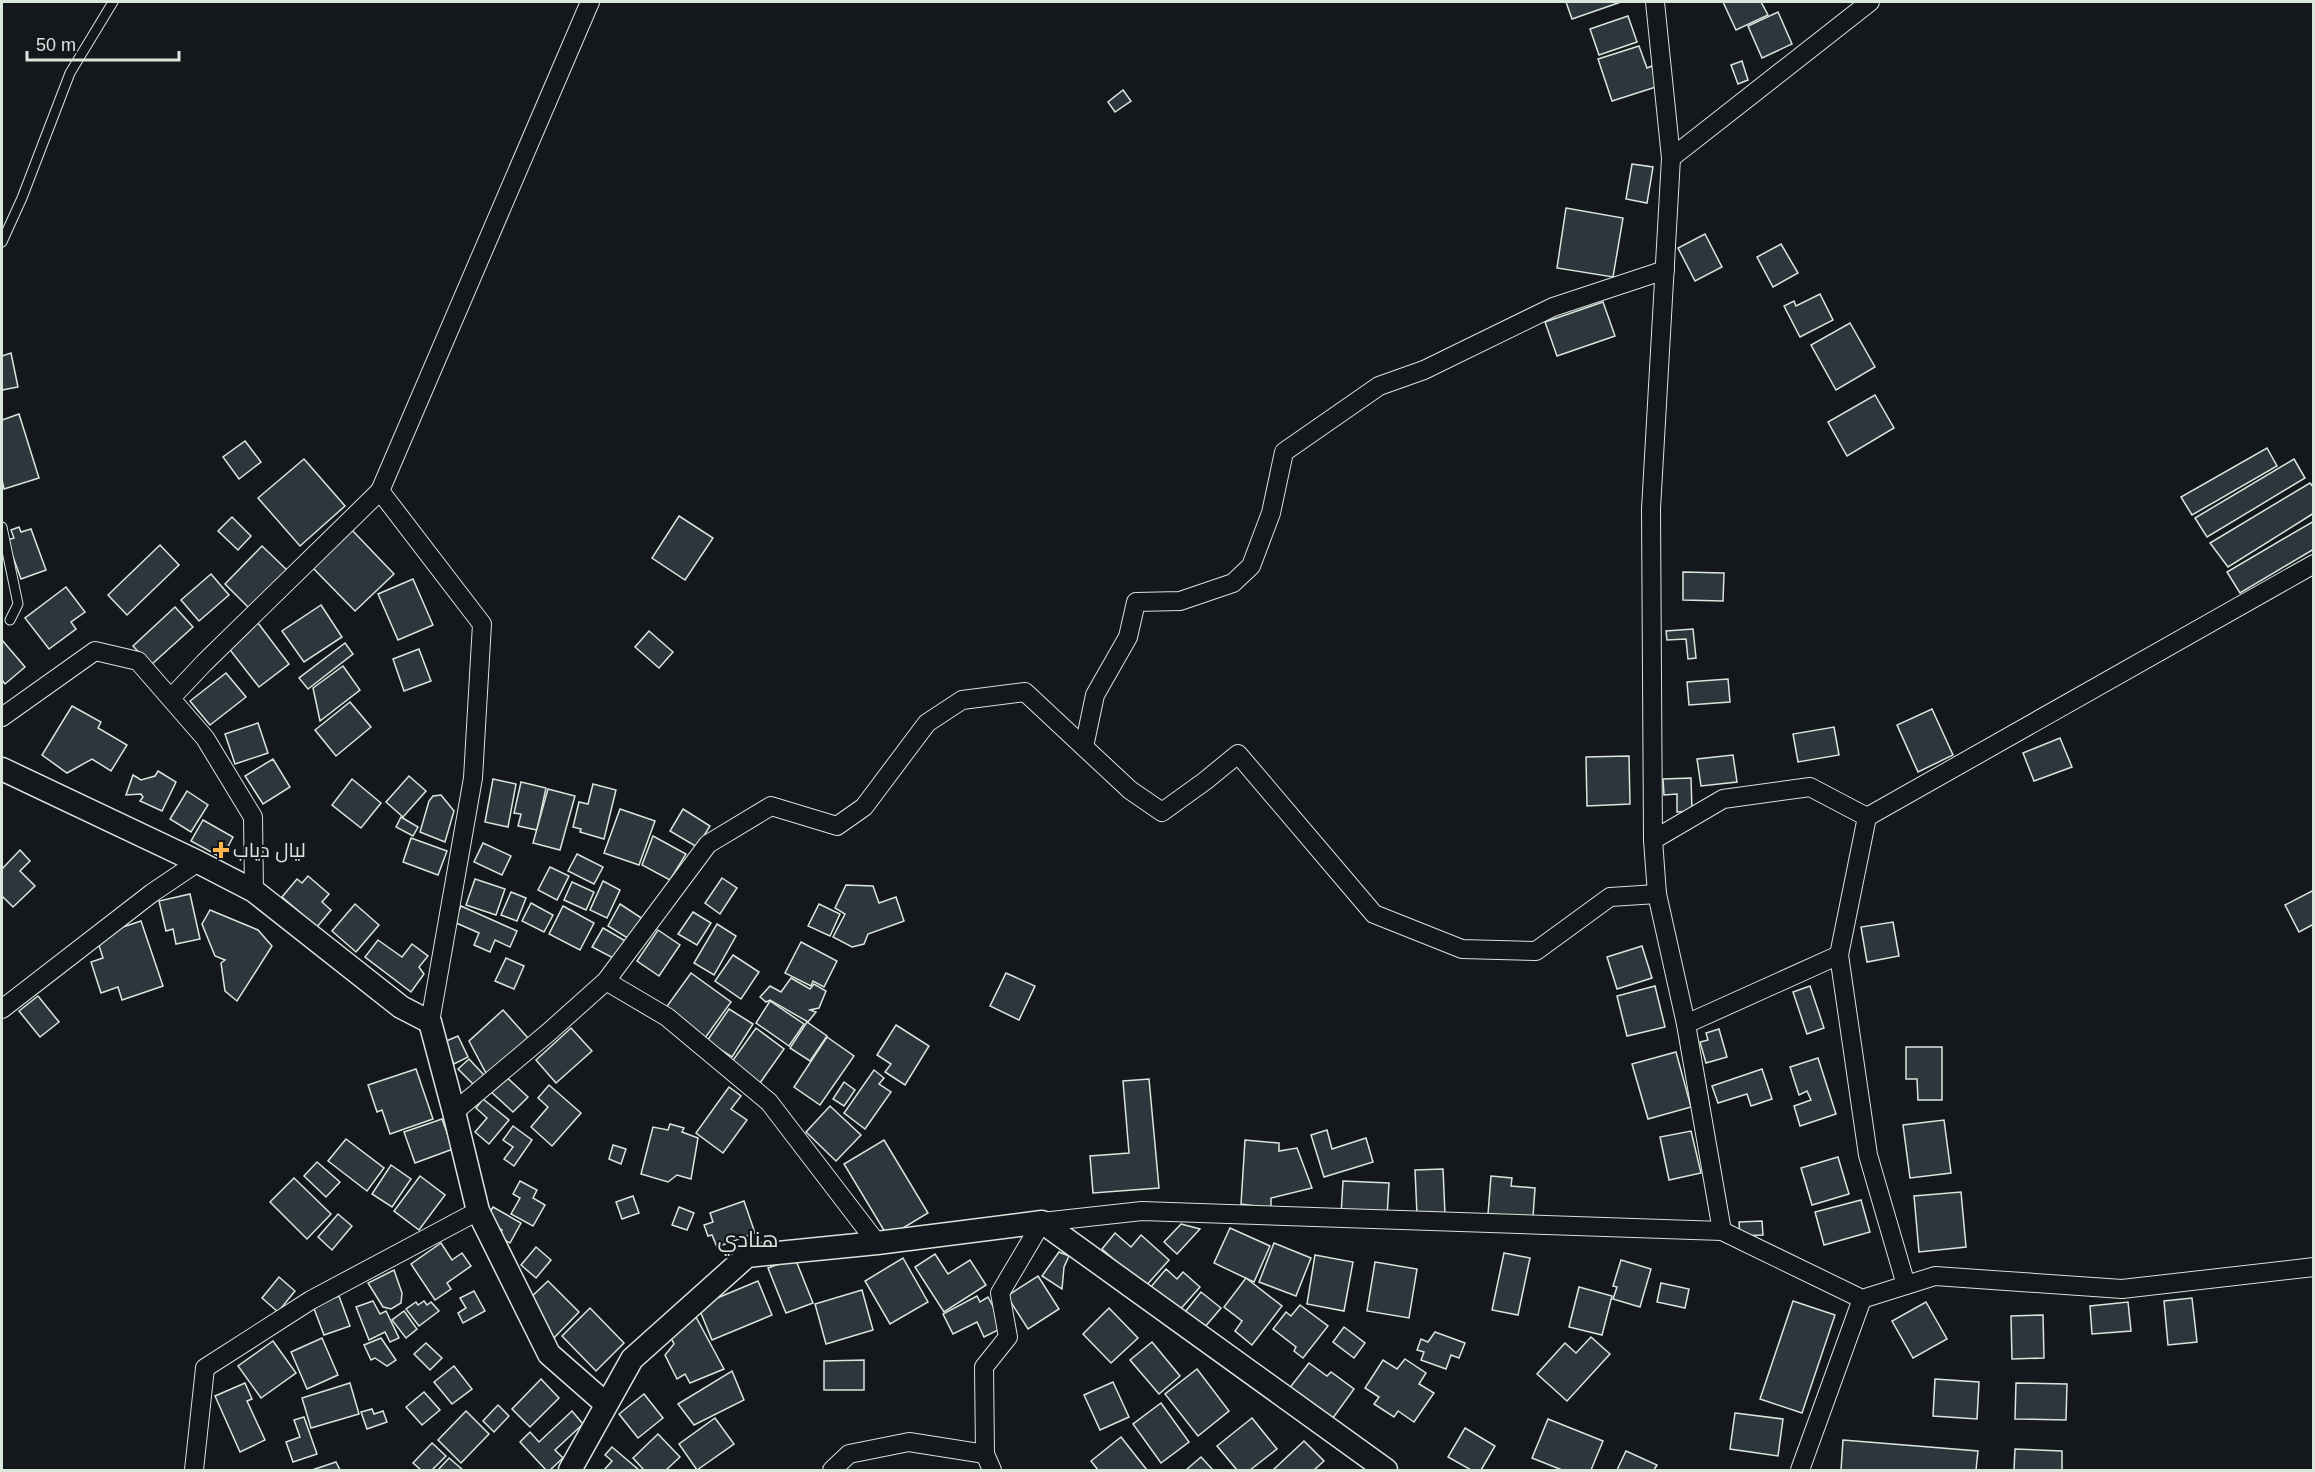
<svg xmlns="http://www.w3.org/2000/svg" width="2315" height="1472" font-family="Helvetica,Cairo,sans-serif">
<rect width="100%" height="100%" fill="#14181c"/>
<g fill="#2c363c" stroke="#d8e6dc" stroke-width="1.5">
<polygon points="1566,2 1621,2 1572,19"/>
<polygon points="1723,2 1761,2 1768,15 1736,30"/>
<polygon points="1778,12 1792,44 1762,58 1748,26"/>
<polygon points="1628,16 1637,42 1599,55 1590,29"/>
<polygon points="1639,46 1647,68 1652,66 1659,86 1612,101 1598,59"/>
<polygon points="1742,61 1748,80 1738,84 1731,65"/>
<polygon points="1123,90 1131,101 1115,112 1108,102"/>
<polygon points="1632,164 1653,167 1647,203 1626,199"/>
<polygon points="1566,208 1623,218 1613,277 1557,268"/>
<polygon points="1705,234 1722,267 1695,281 1678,248"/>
<polygon points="1781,244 1798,273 1773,287 1757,257"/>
<polygon points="1820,294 1833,320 1800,337 1784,306 1794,301 1796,306"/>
<polygon points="1603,302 1615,336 1557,356 1545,322"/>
<polygon points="1850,323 1875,367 1836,390 1811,345"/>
<polygon points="11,353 18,387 2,390 2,356"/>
<polygon points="1875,395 1894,428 1847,456 1828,422"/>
<polygon points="19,414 39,478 4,489 2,480 2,420"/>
<polygon points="245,441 261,462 239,479 223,457"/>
<polygon points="2267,448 2277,466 2192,515 2181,497"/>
<polygon points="304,459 345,506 300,546 258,498"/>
<polygon points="2294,459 2305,478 2207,537 2195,518"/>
<polygon points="2310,483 2314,488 2314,513 2228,567 2210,543"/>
<polygon points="679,516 713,538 685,580 652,558"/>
<polygon points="232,517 251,536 238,550 218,531"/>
<polygon points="2314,521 2314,549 2240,593 2227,572"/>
<polygon points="19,527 21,532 31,529 46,570 21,579 7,540 14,538 11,530"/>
<polygon points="349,527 394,574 355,611 310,565"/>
<polygon points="160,545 179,565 127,615 108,595"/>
<polygon points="262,546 288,571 250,609 225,584"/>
<polygon points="1683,572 1724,573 1723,601 1683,600"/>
<polygon points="211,574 229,595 199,621 181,600"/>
<polygon points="413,579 433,625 398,640 378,594"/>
<polygon points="66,587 85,612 71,622 76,629 49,649 25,618"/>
<polygon points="321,605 342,637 304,662 282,631"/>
<polygon points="175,607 193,627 151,665 133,646"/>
<polygon points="258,623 289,664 259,687 227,646"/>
<polygon points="1693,629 1696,658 1688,659 1686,639 1667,640 1666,631"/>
<polygon points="649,631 673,652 659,668 635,647"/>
<polygon points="2,640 25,667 5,684 2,680"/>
<polygon points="345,643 353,654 308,689 299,678"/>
<polygon points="419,649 431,681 404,691 393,659"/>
<polygon points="343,666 360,690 320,721 313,688"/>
<polygon points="226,673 246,697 210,725 190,701"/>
<polygon points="1728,679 1730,702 1689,705 1687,682"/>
<polygon points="350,702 371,727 336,756 315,730"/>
<polygon points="72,706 101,722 98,728 127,745 111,771 92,759 67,773 42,755"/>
<polygon points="1932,709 1953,755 1918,772 1897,725"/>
<polygon points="258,723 268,753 235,764 225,734"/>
<polygon points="1834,727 1839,755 1798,762 1793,734"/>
<polygon points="2060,738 2072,767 2034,781 2023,753"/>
<polygon points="1733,755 1737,782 1701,786 1697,759"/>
<polygon points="1629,756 1630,804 1587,806 1586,757"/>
<polygon points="273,759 290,787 263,804 245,776"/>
<polygon points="158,771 176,782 162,811 140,801 143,797 141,794 126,795 133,775 141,780 155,776"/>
<polygon points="409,776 426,791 403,817 386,802"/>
<polygon points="1691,778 1692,811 1677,812 1677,794 1664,795 1663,779"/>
<polygon points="352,779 381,803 361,828 332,805"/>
<polygon points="493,779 516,784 508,827 485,822"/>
<polygon points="521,782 546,788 537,830 518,826 521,814 514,813"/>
<polygon points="593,784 616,790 604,839 580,832 581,829 573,827 579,802 588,804"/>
<polygon points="548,789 575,796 560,850 533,843"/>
<polygon points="187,791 208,805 191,832 170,819"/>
<polygon points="441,795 454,811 445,842 420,832 429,801 433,796"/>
<polygon points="620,809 655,821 639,865 604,853"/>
<polygon points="683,809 710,826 697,847 670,831"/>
<polygon points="401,817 418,827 413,836 396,827"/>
<polygon points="203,820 233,837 222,858 191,841"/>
<polygon points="653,836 686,854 670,880 642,865"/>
<polygon points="411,838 447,851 438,875 403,862"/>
<polygon points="483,843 511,856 502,875 474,862"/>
<polygon points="20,850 30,861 20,871 35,886 13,907 2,896 2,869"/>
<polygon points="577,854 603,867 594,884 568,871"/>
<polygon points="550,867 569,876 557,900 538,890"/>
<polygon points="308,876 329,894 322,902 331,910 317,927 282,897 297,879 302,883"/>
<polygon points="722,878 737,888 720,914 705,903"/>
<polygon points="475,879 505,889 496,915 466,905"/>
<polygon points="603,881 620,890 607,918 590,910"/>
<polygon points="572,882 594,892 586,910 564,900"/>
<polygon points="846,885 873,886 879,903 896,897 904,921 868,934 864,944 852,947 833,937 845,914 835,908"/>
<polygon points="2314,890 2314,924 2299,932 2285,905"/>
<polygon points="511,892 526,898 517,921 501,915"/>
<polygon points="190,894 200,939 176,944 173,929 166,931 159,901"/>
<polygon points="531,903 553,915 544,932 522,921"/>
<polygon points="355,904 379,925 356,952 332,931"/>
<polygon points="620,904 646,921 634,942 608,926"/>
<polygon points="819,904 840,914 830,936 808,926"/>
<polygon points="461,906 517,931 510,947 495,940 490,952 474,945 479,933 454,922"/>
<polygon points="563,906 594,923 580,950 549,934"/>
<polygon points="210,910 258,930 272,946 237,1001 225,991 221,963 225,960 215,956 202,924"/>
<polygon points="693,912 711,923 697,945 678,934"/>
<polygon points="141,921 163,986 122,1000 118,987 101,993 91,962 103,958 96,936"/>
<polygon points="1893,922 1899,956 1867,962 1861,927"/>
<polygon points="717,924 736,936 714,975 694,963"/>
<polygon points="603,928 629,943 619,961 592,947"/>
<polygon points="658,930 680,945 659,976 637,961"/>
<polygon points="378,940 402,957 412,944 428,956 419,967 424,974 411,992 365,957"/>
<polygon points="801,942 837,961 824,987 813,981 811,986 785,973"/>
<polygon points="1642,946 1652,978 1617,989 1607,957"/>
<polygon points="733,955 759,972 741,999 715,981"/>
<polygon points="506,958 524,966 514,989 495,981"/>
<polygon points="691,973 731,1002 705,1038 665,1009"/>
<polygon points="1006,973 1035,986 1019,1020 990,1006"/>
<polygon points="791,978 810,989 814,984 826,991 819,1008 810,1010 816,1012 808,1022 770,1000 766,1002 760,997 770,986 781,992"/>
<polygon points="1655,986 1665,1027 1627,1036 1617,996"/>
<polygon points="1810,986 1824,1028 1807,1034 1793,992"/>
<polygon points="38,996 59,1022 40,1037 19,1011"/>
<polygon points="770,1001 804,1024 789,1046 756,1023"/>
<polygon points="729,1009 753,1024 732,1057 707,1041"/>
<polygon points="503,1010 528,1038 487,1075 469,1041"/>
<polygon points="807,1022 827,1036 810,1061 790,1048"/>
<polygon points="896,1025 929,1046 905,1085 885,1072 891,1064 877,1055"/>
<polygon points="571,1028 592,1051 556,1083 536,1060"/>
<polygon points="756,1028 784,1049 760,1083 731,1063"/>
<polygon points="1719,1029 1727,1057 1706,1063 1700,1042 1708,1040 1706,1033"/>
<polygon points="458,1036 468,1057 454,1064 444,1042"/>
<polygon points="827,1037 854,1056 820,1105 794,1087"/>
<polygon points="1906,1047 1942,1047 1942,1100 1918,1100 1917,1079 1906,1079"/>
<polygon points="1676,1052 1691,1107 1648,1119 1632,1064"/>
<polygon points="1818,1058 1836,1114 1800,1126 1794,1106 1811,1100 1807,1091 1799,1095 1790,1067"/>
<polygon points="469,1059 484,1075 474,1085 458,1069"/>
<polygon points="416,1069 433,1119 390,1134 382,1110 377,1112 368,1085"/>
<polygon points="1762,1069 1772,1099 1751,1106 1747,1094 1718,1103 1712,1086"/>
<polygon points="874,1070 884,1078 879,1084 891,1092 865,1129 844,1113"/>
<polygon points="503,1074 528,1097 513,1112 489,1090"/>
<polygon points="1149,1079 1159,1188 1093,1193 1090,1156 1129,1153 1123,1081"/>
<polygon points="844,1082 855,1090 844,1106 833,1099"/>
<polygon points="549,1085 581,1113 552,1146 531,1127 548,1107 538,1098"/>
<polygon points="729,1087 741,1096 731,1109 747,1120 723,1153 696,1133"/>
<polygon points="483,1099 509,1120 489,1144 475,1132 487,1118 476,1108"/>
<polygon points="830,1106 861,1135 836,1161 806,1132"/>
<polygon points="442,1119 453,1149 415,1163 404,1132"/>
<polygon points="1944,1120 1951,1173 1910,1178 1903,1125"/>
<polygon points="670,1124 684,1128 682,1132 698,1138 691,1179 677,1175 668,1182 641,1174 653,1127 668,1130"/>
<polygon points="513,1126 532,1140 514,1166 504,1159 513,1147 503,1140"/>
<polygon points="1327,1130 1332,1149 1366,1138 1373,1162 1324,1177 1311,1135"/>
<polygon points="1691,1131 1701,1173 1669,1180 1660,1137"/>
<polygon points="346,1139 384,1168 367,1191 328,1161"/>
<polygon points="884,1140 928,1213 888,1237 844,1164"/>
<polygon points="1245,1140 1279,1143 1279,1151 1297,1148 1312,1188 1271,1198 1271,1208 1241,1204"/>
<polygon points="613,1145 626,1149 621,1164 609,1159"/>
<polygon points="1838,1157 1849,1194 1812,1205 1801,1168"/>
<polygon points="317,1162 340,1182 326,1197 304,1176"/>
<polygon points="391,1165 411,1179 392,1207 372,1194"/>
<polygon points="1443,1169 1445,1214 1417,1215 1415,1170"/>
<polygon points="420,1176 445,1195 419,1230 394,1211"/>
<polygon points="1491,1176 1512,1178 1511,1186 1535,1188 1533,1217 1488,1214"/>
<polygon points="294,1178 331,1214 307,1239 270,1202"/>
<polygon points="520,1181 537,1190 533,1198 545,1205 533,1226 511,1214 520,1198 513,1194"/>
<polygon points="1343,1181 1389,1183 1387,1217 1341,1215"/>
<polygon points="1961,1192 1966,1247 1919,1252 1914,1196"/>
<polygon points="633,1196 639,1213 622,1219 616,1202"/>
<polygon points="1861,1200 1870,1232 1824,1245 1815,1212"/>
<polygon points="744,1201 755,1233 717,1247 712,1235 708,1236 704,1225 713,1222 710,1213"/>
<polygon points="493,1207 521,1223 510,1243 499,1237 502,1230 485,1220"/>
<polygon points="679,1207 694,1213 687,1230 672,1225"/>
<polygon points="338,1214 352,1226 332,1250 318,1237"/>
<polygon points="1762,1221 1763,1235 1740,1236 1739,1222"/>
<polygon points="1181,1224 1200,1229 1177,1254 1164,1242"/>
<polygon points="1230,1228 1270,1246 1254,1282 1214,1263"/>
<polygon points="1115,1233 1131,1247 1141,1235 1169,1260 1145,1287 1102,1249"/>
<polygon points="441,1243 452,1260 462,1253 471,1266 447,1283 451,1289 435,1300 411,1264"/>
<polygon points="1274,1243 1311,1258 1296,1296 1259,1282"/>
<polygon points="536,1247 551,1260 536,1278 521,1265"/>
<polygon points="1059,1252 1069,1256 1064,1267 1062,1289 1042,1276"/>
<polygon points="1504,1253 1530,1258 1518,1315 1492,1310"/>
<polygon points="935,1254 948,1274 970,1260 986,1285 944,1312 915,1267"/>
<polygon points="1315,1255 1353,1262 1344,1311 1307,1304"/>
<polygon points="795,1258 813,1303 786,1313 768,1268"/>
<polygon points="903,1258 928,1302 890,1324 865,1281"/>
<polygon points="1621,1260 1651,1269 1640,1307 1613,1299 1617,1287 1613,1286"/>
<polygon points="1375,1262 1417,1269 1409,1318 1367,1311"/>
<polygon points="1166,1269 1177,1279 1183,1272 1200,1287 1178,1312 1150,1288"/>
<polygon points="394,1270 402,1293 401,1303 391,1309 383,1307 368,1283"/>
<polygon points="1038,1276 1059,1309 1028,1329 1007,1296"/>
<polygon points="279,1277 295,1291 278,1312 262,1298"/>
<polygon points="1246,1278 1282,1306 1252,1345 1235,1331 1242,1321 1224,1307"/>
<polygon points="548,1281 579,1312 550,1342 526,1302"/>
<polygon points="758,1281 772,1315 712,1340 698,1306"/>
<polygon points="1661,1283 1689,1289 1685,1308 1657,1302"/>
<polygon points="1579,1287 1612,1296 1602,1335 1569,1327"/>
<polygon points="862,1290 873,1330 826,1344 815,1304"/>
<polygon points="474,1291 485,1311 463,1323 458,1313 466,1308 460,1298"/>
<polygon points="1201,1292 1221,1308 1204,1328 1185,1312"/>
<polygon points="339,1296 350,1326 324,1335 313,1306"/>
<polygon points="977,1296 980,1302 988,1297 1004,1327 984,1337 977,1322 953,1334 943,1314"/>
<polygon points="2192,1298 2197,1342 2168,1345 2164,1301"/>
<polygon points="373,1301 380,1314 386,1311 399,1338 390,1342 385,1332 369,1340 356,1307"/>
<polygon points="424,1301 427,1305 431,1302 439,1311 419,1326 406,1309 416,1302 418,1305"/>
<polygon points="1793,1301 1835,1315 1802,1413 1760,1399"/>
<polygon points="1926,1302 1947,1339 1913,1358 1892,1321"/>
<polygon points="2128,1302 2131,1331 2092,1334 2090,1306"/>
<polygon points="1300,1305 1328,1326 1303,1358 1294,1351 1296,1347 1273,1329 1286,1312 1291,1316"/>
<polygon points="590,1308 624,1343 596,1371 562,1336"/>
<polygon points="1109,1308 1138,1338 1111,1363 1083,1334"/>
<polygon points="404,1311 417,1329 406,1338 392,1320"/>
<polygon points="2043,1315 2044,1358 2012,1359 2011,1316"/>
<polygon points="696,1317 724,1369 690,1383 685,1374 677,1379 665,1355 674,1344 669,1334"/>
<polygon points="1344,1327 1365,1343 1354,1358 1333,1342"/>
<polygon points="1435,1332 1465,1343 1459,1358 1451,1355 1446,1369 1421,1360 1424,1352 1417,1350 1421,1339 1428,1342"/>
<polygon points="1591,1337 1610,1354 1567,1401 1537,1374 1565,1343 1576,1353"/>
<polygon points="322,1338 338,1375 307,1389 291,1352"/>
<polygon points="381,1338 396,1360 387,1366 375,1358 371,1360 364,1345"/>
<polygon points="273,1341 296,1373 261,1398 238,1366"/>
<polygon points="1152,1342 1180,1376 1159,1394 1130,1360"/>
<polygon points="426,1343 442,1358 430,1370 414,1354"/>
<polygon points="1405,1359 1426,1373 1419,1384 1434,1393 1414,1422 1398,1411 1394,1417 1374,1404 1379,1397 1365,1388 1383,1360 1397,1369"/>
<polygon points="864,1360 864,1390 824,1390 824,1361"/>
<polygon points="1309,1363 1327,1376 1331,1372 1354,1389 1330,1422 1288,1390"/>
<polygon points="454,1366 472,1389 452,1404 434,1382"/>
<polygon points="1197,1369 1229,1411 1198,1436 1165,1394"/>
<polygon points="732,1371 744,1400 694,1425 678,1404"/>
<polygon points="541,1379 559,1398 530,1427 512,1409"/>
<polygon points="1935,1379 1979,1382 1977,1419 1933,1416"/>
<polygon points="1113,1382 1129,1417 1100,1430 1084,1395"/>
<polygon points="245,1383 252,1399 247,1401 265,1440 240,1452 215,1396"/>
<polygon points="350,1383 359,1414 311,1428 302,1398"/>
<polygon points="2016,1383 2067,1384 2066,1420 2015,1419"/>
<polygon points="424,1392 440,1410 422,1425 406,1407"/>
<polygon points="644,1394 663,1418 638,1438 619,1414"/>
<polygon points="1161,1403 1189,1442 1161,1463 1133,1424"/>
<polygon points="498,1405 509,1416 494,1432 483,1421"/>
<polygon points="372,1409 374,1414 383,1411 387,1422 367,1429 361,1412"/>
<polygon points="466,1411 489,1434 461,1463 438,1440"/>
<polygon points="572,1411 583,1424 555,1450 563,1458 550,1470 546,1470 520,1442 530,1432 539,1442"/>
<polygon points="1735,1413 1783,1419 1778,1456 1730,1449"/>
<polygon points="304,1417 317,1454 293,1462 286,1442 300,1437 294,1420"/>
<polygon points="715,1418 734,1444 697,1470 679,1444"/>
<polygon points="1252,1418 1277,1449 1250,1470 1237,1470 1217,1446"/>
<polygon points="1548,1419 1603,1441 1591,1470 1562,1470 1532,1458"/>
<polygon points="1465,1428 1495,1446 1481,1470 1471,1470 1448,1457"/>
<polygon points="658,1434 680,1457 666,1470 644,1470 633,1458"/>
<polygon points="1121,1437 1147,1470 1098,1470 1091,1461"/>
<polygon points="1843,1440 1978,1451 1976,1470 1841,1470"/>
<polygon points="1304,1441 1324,1461 1314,1470 1273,1470"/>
<polygon points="432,1443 446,1456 432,1470 421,1470 413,1463"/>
<polygon points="612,1447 639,1470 604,1470 612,1461 605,1455"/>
<polygon points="2015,1449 2062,1451 2062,1470 2014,1470"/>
<polygon points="1626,1451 1657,1465 1654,1470 1617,1470"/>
<polygon points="1201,1457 1213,1470 1186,1470"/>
<polygon points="449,1458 463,1470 438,1470"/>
<polygon points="336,1462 340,1470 312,1470"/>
</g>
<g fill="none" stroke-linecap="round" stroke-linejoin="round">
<defs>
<g id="service">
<polyline points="2,242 22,198 70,73 113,2"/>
<polyline points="2,527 18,604 10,620"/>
</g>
<g id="minor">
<polyline points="1655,2 1671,158 1651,509 1653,840 1657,894 1686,1024 1722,1231"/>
<polyline points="1671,158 1870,2"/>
<polyline points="171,698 204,663 380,491"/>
<polyline points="2,717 95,651 138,661 205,738 253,817 254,891"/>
<polyline points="1084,747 1095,695 1128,637 1136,602 1180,601 1233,583 1251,566 1271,513 1284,452 1379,386 1424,370 1553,307 1665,270"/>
<polyline points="1867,817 1839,955 1868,1155 1906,1285"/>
<polyline points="1653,840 1723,799 1810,787 1867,817 2314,564"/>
<polyline points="606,981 667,1017 769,1102 877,1243"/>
<polyline points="2,1009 152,893 198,862"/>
<polyline points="430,1022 473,778 482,624 380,491 590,2"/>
<polyline points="1686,1024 1839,955"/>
<polyline points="454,1112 549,1032 606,981 708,844 771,806 837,826 864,807 927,723 962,700 1025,692 1130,790 1162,812 1205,781 1238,754 1374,914 1462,949 1536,951 1610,897 1657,894"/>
<polyline points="194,1470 205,1368 311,1300 478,1211"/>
<polyline points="832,1470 849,1454 909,1442 985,1454"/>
<polyline points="992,1470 985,1454 984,1367 1008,1337 1000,1293 1042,1222 1142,1211 1722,1231 1862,1299 1935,1276 2122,1289 2314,1267"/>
<polyline points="1800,1470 1862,1299"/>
</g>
<g id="tertiary">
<polyline points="2,769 198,862 254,891 401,1007 430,1022 454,1112 478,1211 549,1354 606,1404"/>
<polyline points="570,1470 632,1359 747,1256 877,1243 1042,1222 1386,1470"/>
</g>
</defs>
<use href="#service" stroke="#d8e6dc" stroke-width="11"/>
<use href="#minor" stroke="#d8e6dc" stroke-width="20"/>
<use href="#tertiary" stroke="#d8e6dc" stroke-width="25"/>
<use href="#service" stroke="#14181c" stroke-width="9"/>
<use href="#minor" stroke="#14181c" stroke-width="18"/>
<use href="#tertiary" stroke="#14181c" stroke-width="22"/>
</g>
<path fill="#ffb74d" stroke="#14181c" stroke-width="2" d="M218 841h6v6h6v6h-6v6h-6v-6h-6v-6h6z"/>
<g text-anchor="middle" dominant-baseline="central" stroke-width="4.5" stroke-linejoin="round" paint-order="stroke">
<g font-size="20" fill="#d8e6dc" stroke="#14181c" text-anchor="start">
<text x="233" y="850">ليال دياب</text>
</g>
<g font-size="22" fill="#d8e6dc" stroke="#14181c">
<text x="748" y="1239">هنادي</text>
</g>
</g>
<rect width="2315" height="1472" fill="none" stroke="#d8e6dc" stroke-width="6"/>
<path d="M27 51v9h152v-9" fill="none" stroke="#d8e6dc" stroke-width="3"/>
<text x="36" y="51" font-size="18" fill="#d8e6dc" stroke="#14181c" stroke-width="4.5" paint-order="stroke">50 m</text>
</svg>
